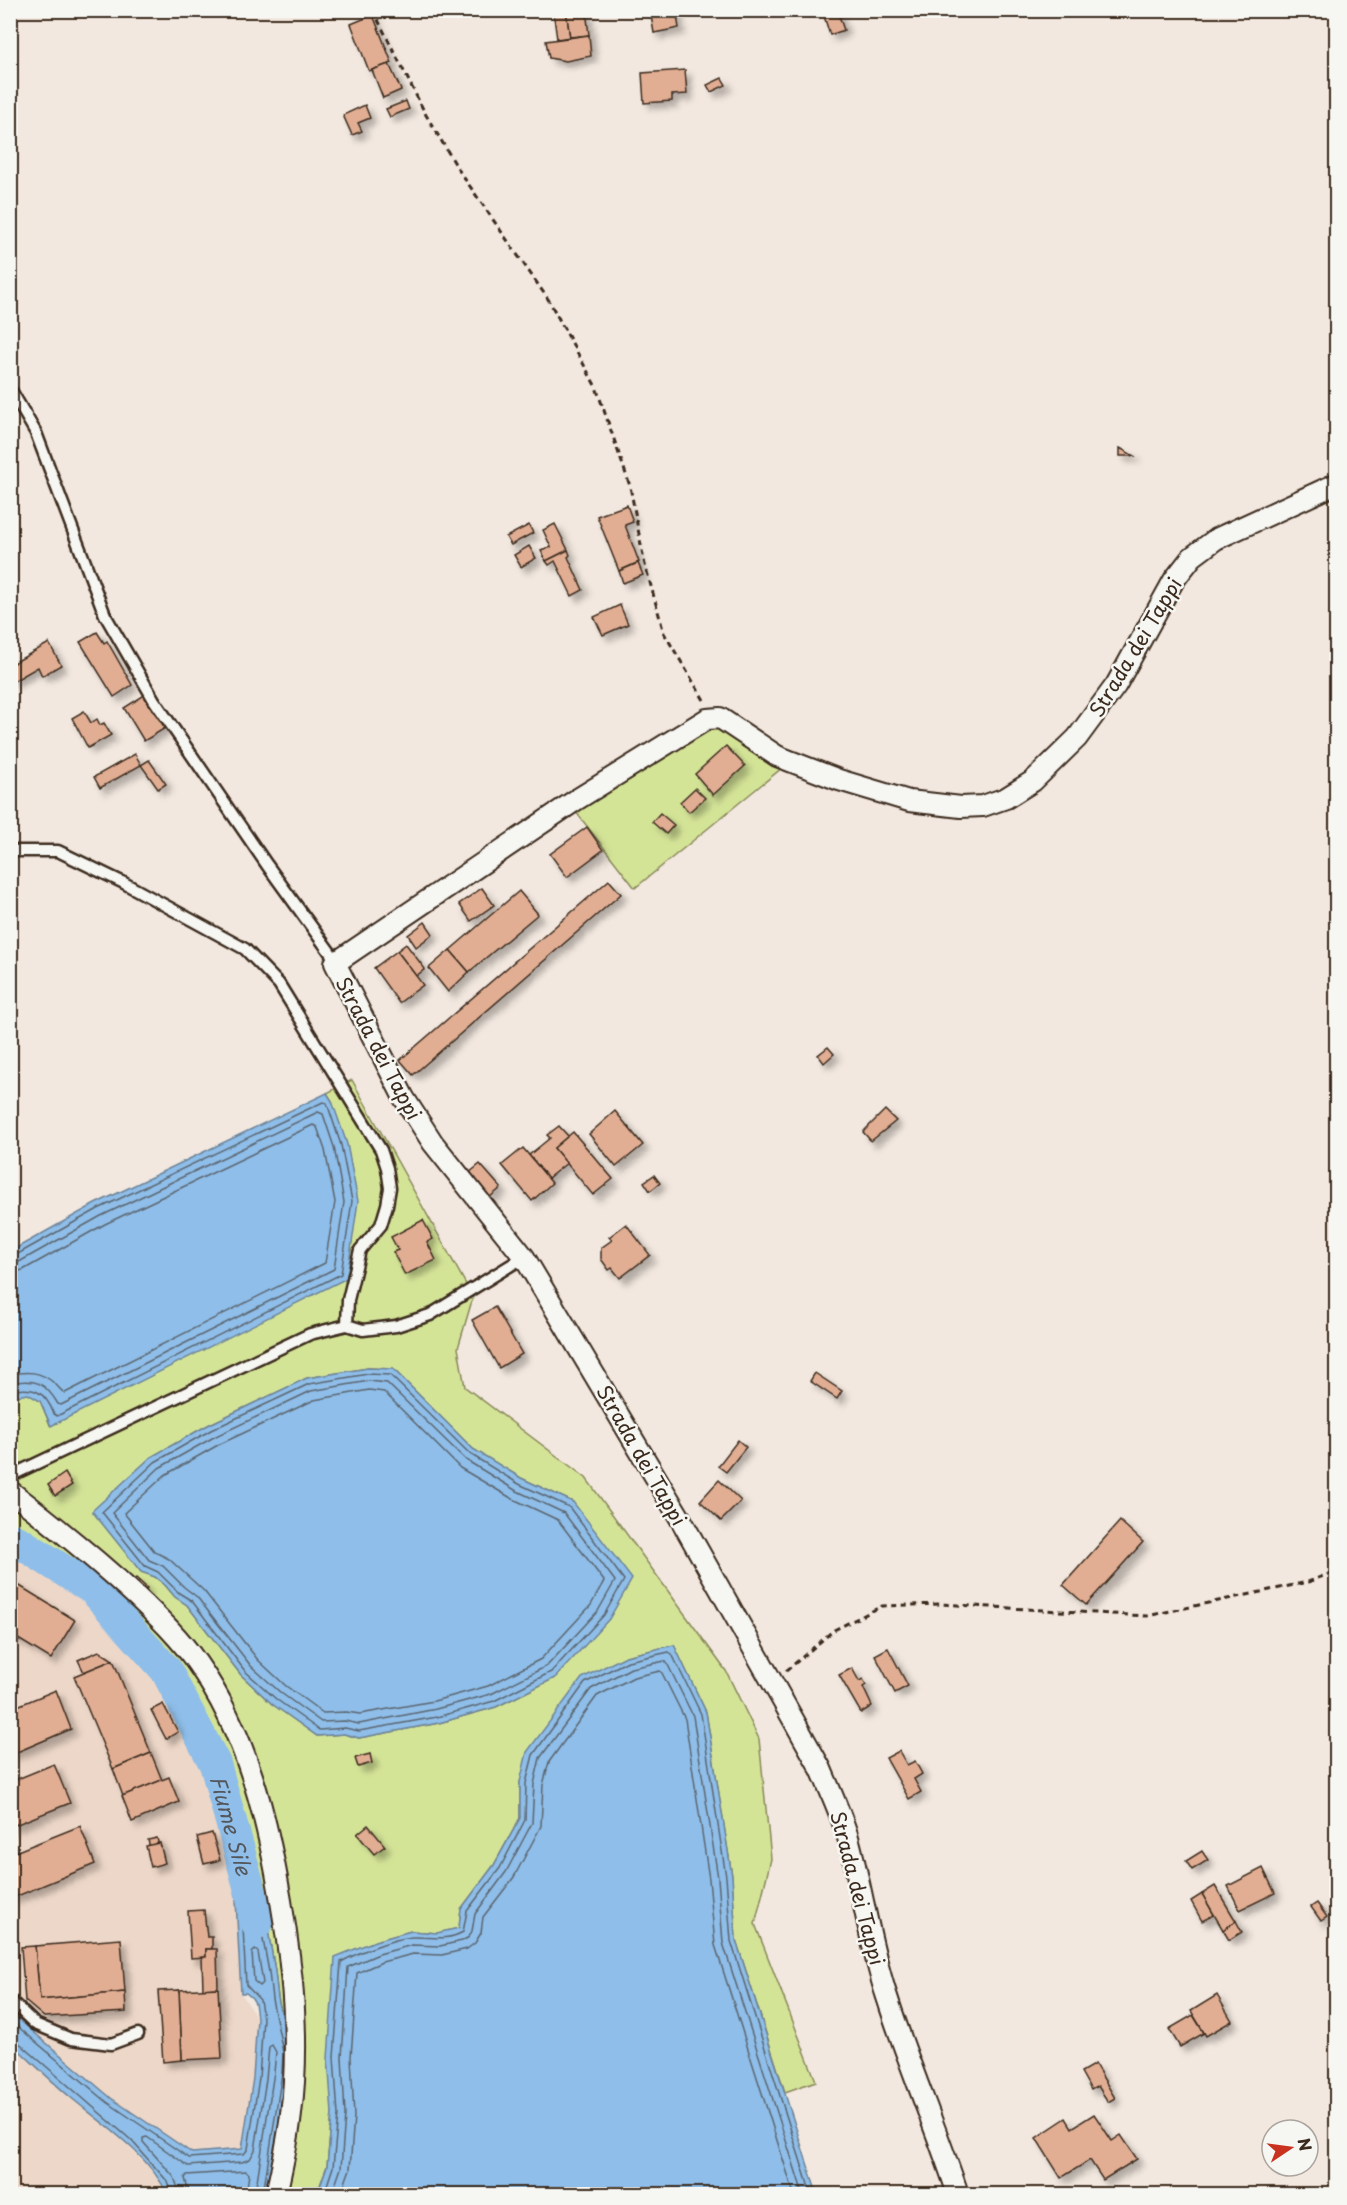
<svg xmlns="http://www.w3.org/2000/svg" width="1347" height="2205" font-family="'Playpen Sans',sans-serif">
<defs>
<filter id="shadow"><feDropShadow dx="5.5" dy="5.5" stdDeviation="3" flood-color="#0004"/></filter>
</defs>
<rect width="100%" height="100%" fill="#f2e8df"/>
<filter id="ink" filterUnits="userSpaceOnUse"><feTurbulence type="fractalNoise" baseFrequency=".0167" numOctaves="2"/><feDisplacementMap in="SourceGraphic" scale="12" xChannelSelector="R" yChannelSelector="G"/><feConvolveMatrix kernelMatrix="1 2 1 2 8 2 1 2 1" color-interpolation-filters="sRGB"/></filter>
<g filter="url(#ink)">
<g fill="#edd7c8">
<polygon points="10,1545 26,1552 92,1592 119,1615 154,1652 173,1674 202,1721 228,1776 246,1832 253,1878 237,1928 241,1993 257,2018 253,2078 242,2149 192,2153 111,2098 11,2012"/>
<polygon points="10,2043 126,2144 147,2165 163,2186 167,2194 11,2194"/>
</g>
<g fill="#d4e497" stroke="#88875a" stroke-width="1.5" fill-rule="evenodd">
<polygon points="717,719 788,763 635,888 576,812 549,827"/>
<path d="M352 1080 473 1297 458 1348 465 1387 586 1478 726 1671 759 1739 771 1859 755 1924 816 2081 785 2092 736 1940 732 1876 706 1712 674 1645 626 1656 520 1782V1818L494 1865 461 1909 459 1928 438 1933 411 1931 375 1941 332 2114 327 2166 317 2194H268L288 2074 287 2038 278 1998 275 1971 259 1876 236 1794 204 1724 165 1661 113 1605 33 1542 11 1533 10 1397 28 1393 40 1400 50 1425 332 1101 327 1093ZM368 1368 393 1369 473 1449 521 1478 573 1502 555 1678 496 1707 439 1723 359 1738 344 1734 317 1736 272 1704 241 1675 187 1605 175 1597 165 1585 155 1577 141 1571 93 1511 151 1457 208 1425 307 1378Z"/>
</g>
<g fill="#8ebee9" stroke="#6d8398" stroke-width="1.5">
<polygon points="327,1093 332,1101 347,1144 358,1201 347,1278 51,1426 40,1401 28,1394 11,1397 11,1251 95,1204"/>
<polygon points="368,1368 393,1369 473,1449 521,1478 573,1502 632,1579 609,1619 555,1678 496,1707 439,1723 359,1738 344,1734 317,1736 272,1704 241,1675 187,1605 175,1597 165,1585 155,1577 141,1572 92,1511 151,1457 208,1425 307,1378"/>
<polygon points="674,1645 706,1712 732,1876 736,1940 817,2194 317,2194 327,2166 332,2114 328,2058 335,1957 375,1941 411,1931 437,1933 459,1928 461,1909 494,1865 520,1818 520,1782 527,1752 582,1678 626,1656"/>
<path d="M259 1877 275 1971 278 1998 287 2038 288 2074 268 2194H167C150 2155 101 2123 69 2096 49 2079 30 2060 11 2043L10 2012 111 2098 192 2153 242 2149 253 2078 257 2018 255 2003 252 1998 246 1993H241L235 1882Z"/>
</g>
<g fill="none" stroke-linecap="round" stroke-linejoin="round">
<g stroke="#5c656f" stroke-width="1.5">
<path d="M10 1256 16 1255 98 1209 323 1102 327 1103 341 1145 352 1201 341 1274 57 1416 54 1414C45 1391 34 1386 10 1391"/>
<path d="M10 1264 19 1262 101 1216 318 1112 323 1114 334 1147 344 1202 334 1269 61 1405 58 1404C45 1382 35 1378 10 1383"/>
<path d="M10 1273 23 1270 105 1224 313 1125 317 1127 325 1150 335 1202 325 1263 65 1393C60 1391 59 1387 54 1383 40 1371 28 1371 10 1374"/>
<polygon points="368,1374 390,1375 470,1454 519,1484 569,1507 624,1580 604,1615 551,1672 494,1701 437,1717 359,1731 345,1728 319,1730 276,1699 245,1671 192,1601 179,1593 158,1572 145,1566 102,1512 155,1462 211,1430 309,1384"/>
<polygon points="369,1381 387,1383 466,1460 515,1490 564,1513 615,1581 598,1611 547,1666 491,1694 436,1709 359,1724 345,1721 321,1722 281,1693 251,1666 197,1597 184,1587 163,1566 149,1560 112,1513 159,1468 214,1437 311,1391"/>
<polygon points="369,1390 384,1392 460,1468 511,1498 558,1520 604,1581 591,1605 541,1659 488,1686 434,1701 360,1714 346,1712 323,1713 286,1686 258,1660 204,1591 169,1559 155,1552 124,1513 165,1475 218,1445 314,1400"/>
<polygon points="255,1950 258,1952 263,1983 260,1986 254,1981 252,1953"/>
<polyline points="10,2020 107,2102 189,2158 244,2154 248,2149 259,2078 263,2018 260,2000 246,1985 241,1889 243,1887 253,1885 269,1972 272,1999 283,2052 282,2073 263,2194"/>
<polyline points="10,2039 17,2041 131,2140 168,2182 172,2194"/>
<polyline points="180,2194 174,2177 143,2142 143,2138 147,2137 188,2166 242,2162 250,2159 255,2150 266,2079 269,2047 272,2045 276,2052 274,2072 255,2194"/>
<polyline points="189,2194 185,2178 187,2175 246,2171 249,2174 246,2194"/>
<path d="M324 2194 333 2167 338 2115 334 2057 341 1962C359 1952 392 1939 412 1937 431 1936 445 1942 463 1932L467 1911 500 1868 525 1820 526 1783 533 1755 585 1683 628 1661 669 1652 672 1654 701 1714 726 1877 731 1941 811 2194"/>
<polyline points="332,2194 341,2168 345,2115 342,2057 348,1967 379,1954 412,1945 440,1946 462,1941 469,1937 472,1931 475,1914 506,1872 532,1823 534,1784 540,1758 591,1689 631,1668 665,1661 667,1663 693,1716 718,1878 723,1943 803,2194"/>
<polyline points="341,2194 350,2169 354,2116 351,2057 357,1973 382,1962 413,1954 442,1955 467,1949 475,1943 481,1933 483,1917 514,1877 541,1826 543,1785 549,1762 597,1696 634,1677 660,1671 662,1673 685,1719 709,1879 715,1945 794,2194"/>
</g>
<path stroke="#8ebee9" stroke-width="32" id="s1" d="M10 1538 19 1542 94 1590 166 1670 215 1764 254 1904 257 1923"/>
</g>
<g fill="#e1ae93" stroke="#3b2a1e" stroke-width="1.5" filter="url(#shadow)">
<polygon points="553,10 566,10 570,37 557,39"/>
<polygon points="566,10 586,10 589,35 570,37"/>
<polygon points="650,10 676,10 679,28 654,33"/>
<polygon points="830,10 837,10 844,30 830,35 823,13"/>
<polygon points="373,15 392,63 369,71 351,24"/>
<polygon points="589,35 591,56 566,61 549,58 546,41"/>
<polygon points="389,64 401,90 383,98 372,70"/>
<polygon points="685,70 687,94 672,95 672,101 644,103 642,73"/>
<polygon points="722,78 726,85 711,92 707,85"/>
<polygon points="406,101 409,109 390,117 386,109"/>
<polygon points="365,105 370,118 358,123 362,131 352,135 343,115"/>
<polygon points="1120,448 1134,456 1120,456"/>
<polygon points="627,505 633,522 625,525 639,562 619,571 597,516"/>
<polygon points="555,524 568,550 546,561 541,551 551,547 543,530"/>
<polygon points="529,525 533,533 511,545 506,537"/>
<polygon points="529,546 536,558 521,567 514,555"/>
<polygon points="568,550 570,555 568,557 583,590 572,596 555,561 549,565 546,561"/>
<polygon points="638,563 643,575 623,583 619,571"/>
<polygon points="620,605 628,624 603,635 594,617"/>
<polygon points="97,632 104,643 107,641 132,685 114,697 80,642"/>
<polygon points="49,643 61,665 42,676 38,667 12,682 10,665"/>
<polygon points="146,694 167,727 144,741 124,708"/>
<polygon points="84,711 91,723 97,719 100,725 104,723 111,735 88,748 72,718"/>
<polygon points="726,746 745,766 713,795 695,774"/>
<polygon points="135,754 141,765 100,788 94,777"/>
<polygon points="149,760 166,784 158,789 141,765"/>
<polygon points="695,788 705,798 689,812 680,802"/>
<polygon points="660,813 674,825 666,834 652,822"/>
<polygon points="587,827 603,850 567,877 550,854"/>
<polygon points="609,880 621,894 413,1075 400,1060"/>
<polygon points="482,888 494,905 471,921 459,904"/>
<polygon points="519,891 538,914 469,972 450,950"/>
<polygon points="425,922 433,934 416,947 408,935"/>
<polygon points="406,944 425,969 416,976 397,951"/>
<polygon points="450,950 469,972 448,992 429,968"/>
<polygon points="397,951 423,985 399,1003 374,968"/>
<polygon points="828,1047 834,1054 824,1063 818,1055"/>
<polygon points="885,1110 896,1121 871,1141 863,1132"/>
<polygon points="615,1111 643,1145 616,1167 589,1134"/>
<polygon points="559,1126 568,1136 554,1148 567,1163 548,1178 529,1155 550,1138 547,1135"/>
<polygon points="573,1132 613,1179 593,1195 554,1148"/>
<polygon points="523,1148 552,1183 532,1201 502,1165"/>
<polygon points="480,1164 501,1188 490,1197 469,1173"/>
<polygon points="654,1175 660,1183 650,1191 644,1182"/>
<polygon points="423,1220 433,1239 427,1242 436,1260 405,1275 393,1252 398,1250 391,1237"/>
<polygon points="626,1224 650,1255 620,1278 612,1268 609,1270 601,1259 601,1248 612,1240 609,1237"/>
<polygon points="495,1307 522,1354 499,1368 472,1320"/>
<polygon points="815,1373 842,1391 837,1399 810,1381"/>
<polygon points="738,1440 746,1447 726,1472 718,1466"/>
<polygon points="65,1473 72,1485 55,1496 48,1485"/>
<polygon points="719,1480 741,1501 721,1521 700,1501"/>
<polygon points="1120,1521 1143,1542 1086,1605 1063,1585"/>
<polygon points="136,1578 147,1588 142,1595 130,1584"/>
<polygon points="10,1580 75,1620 51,1659 10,1634"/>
<polygon points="888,1648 908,1686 895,1693 875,1655"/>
<polygon points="99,1651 113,1660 84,1672 78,1660"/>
<polygon points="113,1660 151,1753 113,1769 74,1676"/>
<polygon points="852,1668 859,1681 863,1679 866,1685 863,1687 872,1706 861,1713 839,1675"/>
<polygon points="56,1690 71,1729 10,1755 10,1709"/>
<polygon points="163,1704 178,1732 166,1739 151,1710"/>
<polygon points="899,1751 907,1765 915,1761 922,1774 914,1779 921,1792 909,1799 886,1758"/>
<polygon points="151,1753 162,1780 123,1796 113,1769"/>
<polygon points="370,1754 372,1763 358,1767 355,1758"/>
<polygon points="54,1764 70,1803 10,1827 10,1782"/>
<polygon points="169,1777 179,1802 132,1822 122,1796"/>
<polygon points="368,1825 385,1846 374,1854 357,1834"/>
<polygon points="80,1826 95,1864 10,1899 10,1854"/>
<polygon points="212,1833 220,1860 204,1864 197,1837"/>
<polygon points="157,1838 159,1846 150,1848 148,1840"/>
<polygon points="160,1843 165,1863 151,1867 146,1846"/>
<polygon points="1202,1851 1208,1860 1192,1870 1186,1861"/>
<polygon points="1263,1868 1275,1893 1240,1910 1228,1886"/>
<polygon points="1215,1886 1236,1921 1223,1930 1202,1894"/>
<polygon points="1202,1894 1214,1915 1202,1921 1191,1901"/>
<polygon points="1317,1903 1327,1917 1321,1921 1311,1907"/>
<polygon points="204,1910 207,1937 212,1937 212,1949 206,1949 206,1957 191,1958 188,1911"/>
<polygon points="1236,1921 1242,1932 1229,1940 1223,1930"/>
<polygon points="121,1939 125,1992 40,2000 35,1946"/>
<polygon points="35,1946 40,2000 125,1992 126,2012 44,2017 25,2001 21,1947"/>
<polygon points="206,1949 217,1949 218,1988 203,1989 202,1957 206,1957"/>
<polygon points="218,1988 222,2058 182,2060 179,1990"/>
<polygon points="179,1990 182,2060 163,2062 158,1991"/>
<polygon points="1217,1995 1232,2021 1206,2036 1191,2011"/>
<polygon points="1193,2015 1204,2033 1180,2047 1169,2029"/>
<polygon points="1095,2064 1115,2098 1108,2102 1098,2086 1091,2090 1081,2072"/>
<polygon points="1094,2114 1112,2141 1121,2135 1137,2159 1103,2180 1090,2160 1061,2178 1036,2138 1066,2118 1072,2128"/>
</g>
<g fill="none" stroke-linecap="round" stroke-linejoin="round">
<defs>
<g id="lane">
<polyline points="10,393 12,392 36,433 105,615 154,700 267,865 337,962"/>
<polyline points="10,851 58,851 124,883 245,949 279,984 381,1150 387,1168 390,1188 387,1205 381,1225 360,1250 348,1300 347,1325"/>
<polyline points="10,1476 310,1334 347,1325 363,1330 396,1326 430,1315 524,1257"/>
<polyline points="10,2000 35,2024 71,2039 111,2044 138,2034"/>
</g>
<g id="street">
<path d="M10 1491C54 1525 96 1559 136 1596 158 1617 180 1638 197 1663 247 1734 267 1818 281 1901 293 1971 300 2043 291 2114 288 2141 282 2168 276 2194"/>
<path d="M958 2194C936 2128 908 2063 887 1997 870 1946 863 1893 849 1841 842 1816 831 1793 821 1769L680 1518 524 1257 433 1143 404 1098 335 963 576 800 707 719 720 718 777 756 839 780 909 801 961 807 983 806 1006 798 1033 781 1077 738 1116 685 1174 580 1192 557 1216 539 1336 484"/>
</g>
</defs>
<use href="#lane" stroke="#3b2a1e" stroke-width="15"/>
<use href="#street" stroke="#3b2a1e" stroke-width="24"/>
<g stroke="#3b2a1e" stroke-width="3" stroke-dasharray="6 4.5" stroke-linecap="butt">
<polyline points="373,10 426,115 460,172 548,299 596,387 630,486 644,561 664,633 704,700"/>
<polyline points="786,1671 834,1630 882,1606 940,1604 1147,1616 1308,1582 1336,1571"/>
</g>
<use href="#lane" stroke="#f6f6f2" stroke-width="10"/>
<use href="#street" stroke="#f6f6f2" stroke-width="20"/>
</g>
</g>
<g text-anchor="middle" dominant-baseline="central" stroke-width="5" stroke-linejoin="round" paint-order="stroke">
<g font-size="20" fill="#3b2a1e" stroke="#f6f6f2">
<text transform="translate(1135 647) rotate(-59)">Strada dei Tappi</text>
<text transform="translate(379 1048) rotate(62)">Strada dei Tappi</text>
<text transform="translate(642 1455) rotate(60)">Strada dei Tappi</text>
<text transform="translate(858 1888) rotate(75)">Strada dei Tappi</text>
</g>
<g font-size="21" font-style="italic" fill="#54565b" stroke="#f6f6f2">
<text stroke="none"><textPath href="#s1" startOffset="376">Fiume Sile</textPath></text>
</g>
</g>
<rect width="1347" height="2205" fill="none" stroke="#f6f6f2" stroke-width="36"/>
<rect x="18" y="18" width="1311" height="2169" fill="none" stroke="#3b2a1e" stroke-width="2" filter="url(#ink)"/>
<g transform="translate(1290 2148) rotate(77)"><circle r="28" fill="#f6f6f2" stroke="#aba49d" stroke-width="1.5"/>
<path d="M0-4.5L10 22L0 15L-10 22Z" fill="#c8321e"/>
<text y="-9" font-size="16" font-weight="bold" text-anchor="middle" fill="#3b2a1e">N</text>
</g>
</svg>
